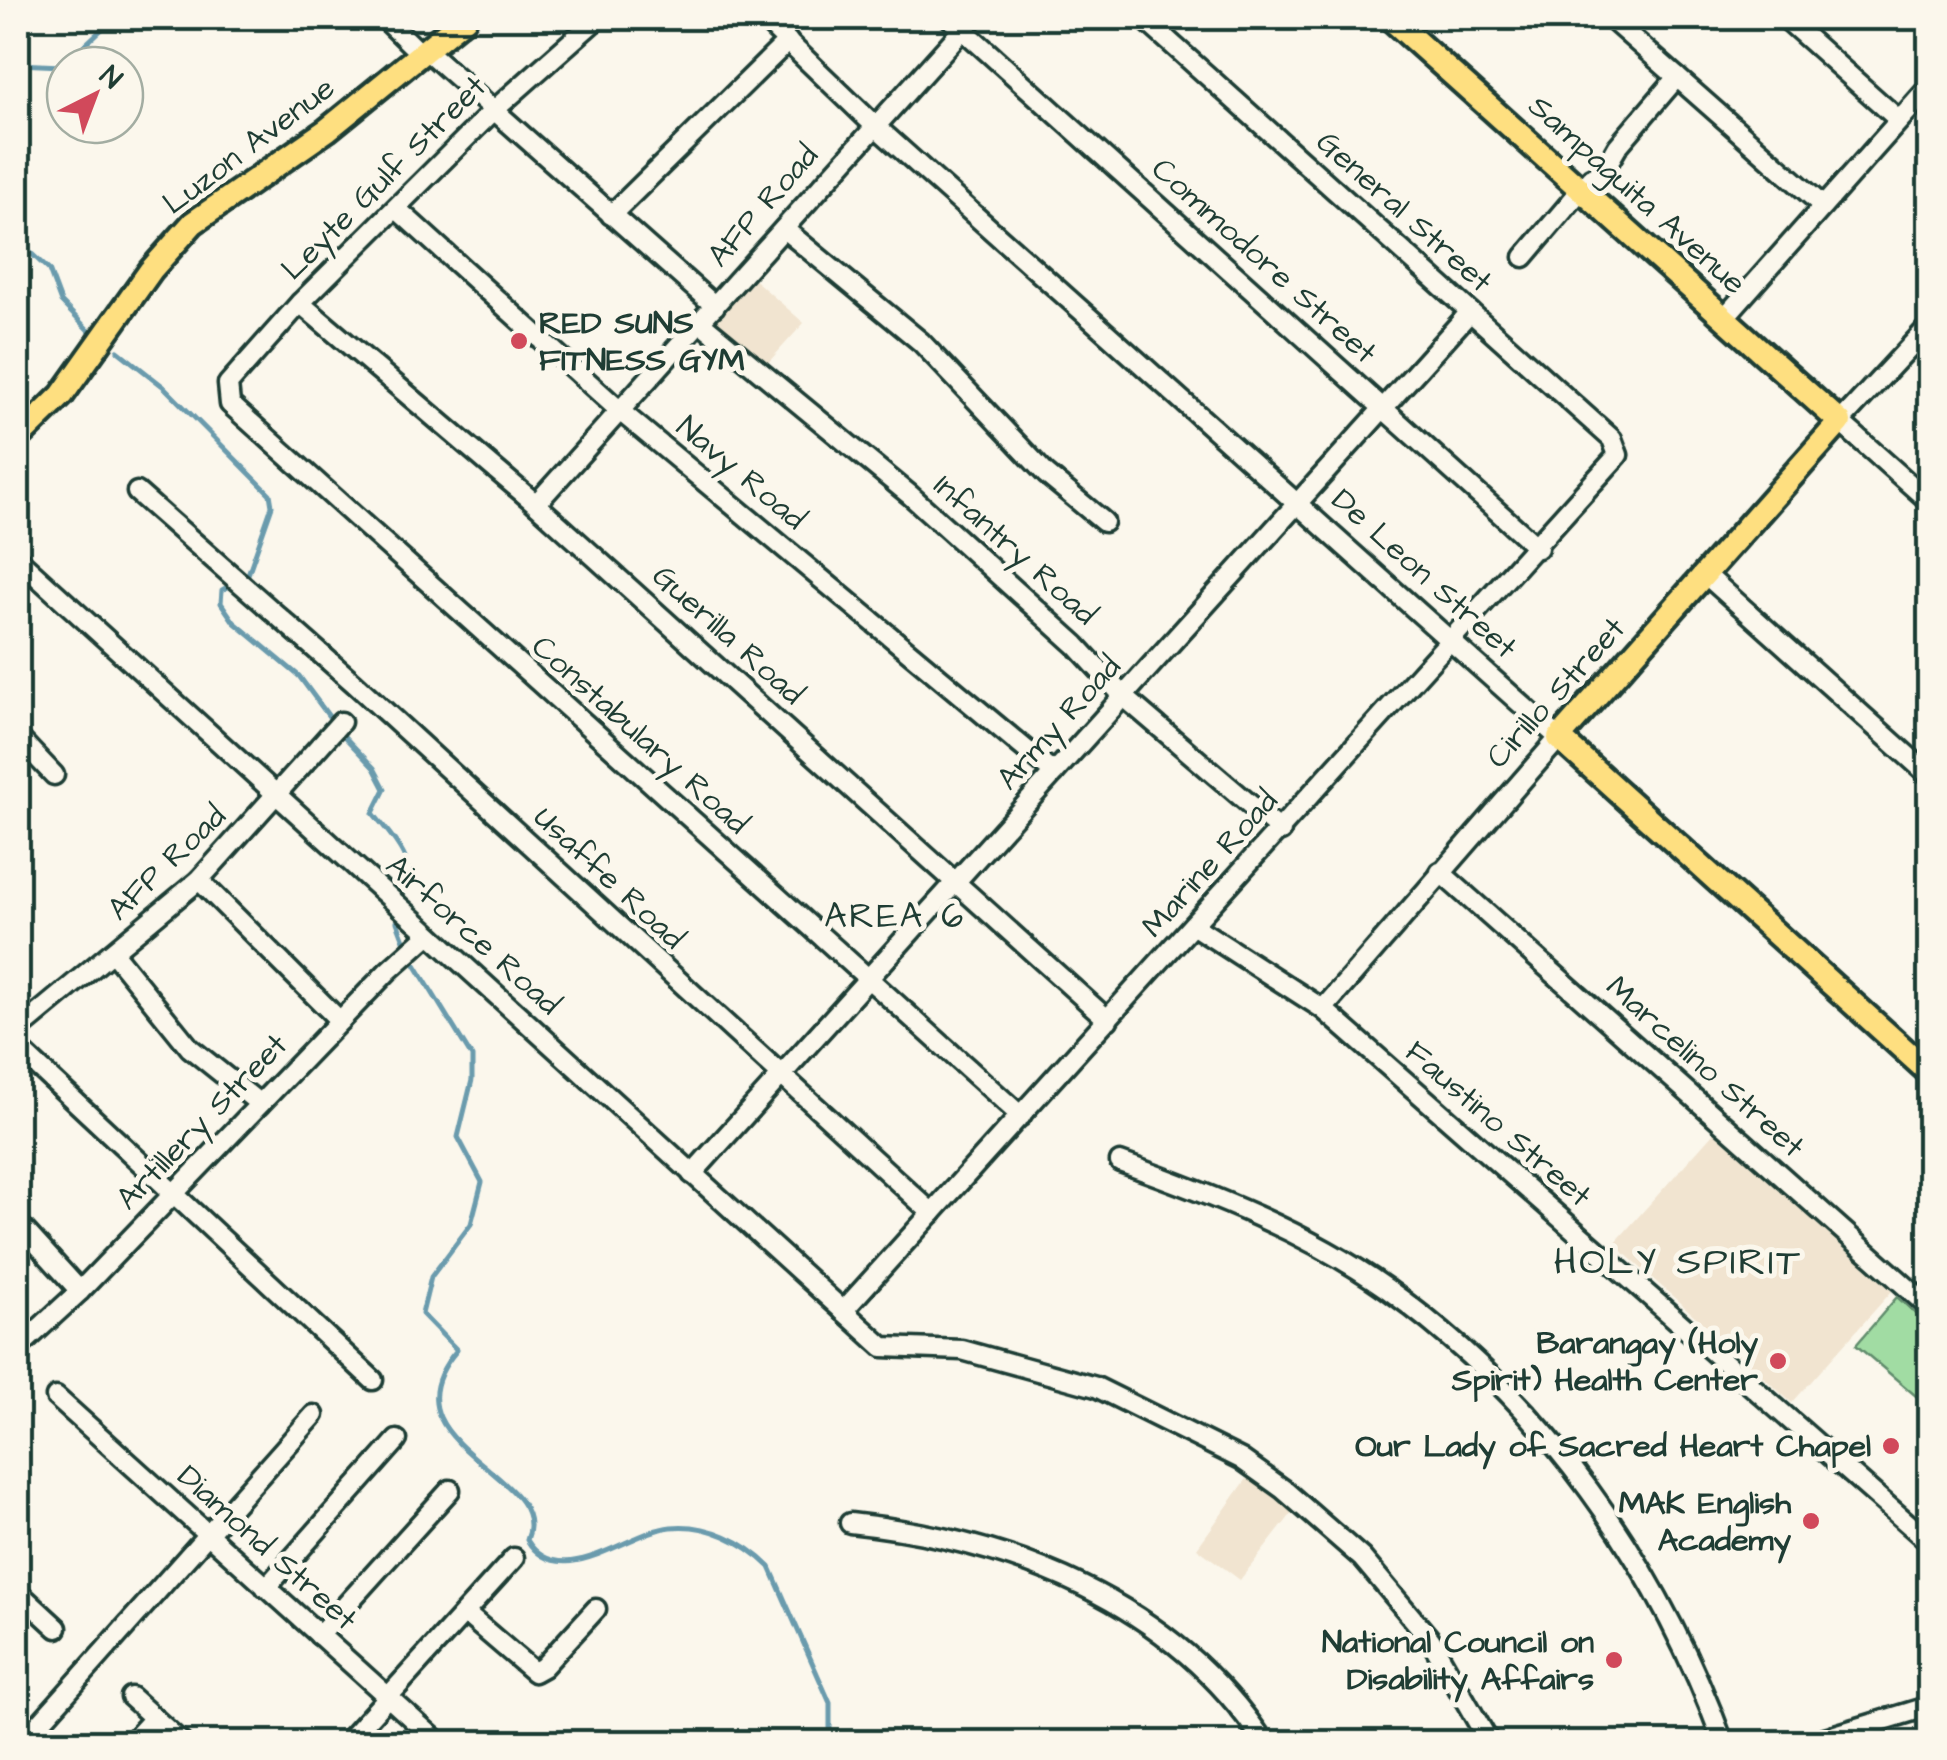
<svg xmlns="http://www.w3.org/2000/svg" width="1947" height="1760" font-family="'Architects Daughter',sans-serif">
<rect width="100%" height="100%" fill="#fbf7ec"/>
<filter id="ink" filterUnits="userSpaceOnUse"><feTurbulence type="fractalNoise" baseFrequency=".01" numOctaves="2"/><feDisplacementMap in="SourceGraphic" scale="20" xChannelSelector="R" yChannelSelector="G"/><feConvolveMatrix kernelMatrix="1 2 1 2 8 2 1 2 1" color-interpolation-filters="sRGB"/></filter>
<g filter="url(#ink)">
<g fill="#f1e4d0">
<polygon points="750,276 804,323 766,365 713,318"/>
<polygon points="1714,1132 1892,1291 1792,1403 1614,1244"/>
<polygon points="1249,1476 1293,1512 1240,1580 1197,1548"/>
</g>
<polygon fill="#a1dca3" stroke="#608c6c" stroke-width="2.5" points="1897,1297 1929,1325 1929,1407 1856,1345"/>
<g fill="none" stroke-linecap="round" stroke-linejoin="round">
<g stroke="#6b9bad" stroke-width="5">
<polyline points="18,64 62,66 114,18"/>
<polyline points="18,241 49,270 61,302 95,337"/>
<polyline points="118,351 164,387 270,494 272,506 246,580"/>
<polyline points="235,583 222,590 221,603 234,622 299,676 333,722"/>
<path d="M339 731 374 768 385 789 373 813C390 835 418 861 406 891"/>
<polyline points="397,922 407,948"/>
<path d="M411 958 472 1057V1080L458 1137 482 1182 471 1224 431 1277 422 1314 457 1350C375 1445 556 1473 527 1540 560 1594 629 1531 671 1527 708 1523 745 1542 770 1567L830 1703V1742"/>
</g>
<defs>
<g id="minor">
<polyline points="384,18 420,53"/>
<polyline points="598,18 492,112 300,303 228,384 230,404 1021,1116"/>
<polyline points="763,18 874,125 1559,738 1323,1009"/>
<polyline points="950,18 1538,548"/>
<polyline points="1610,18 1823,206"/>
<polyline points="1785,18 1899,120"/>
<polyline points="425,49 715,306"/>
<polyline points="398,210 620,411 1054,773"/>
<polyline points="611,215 788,41"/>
<polyline points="784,229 921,342 1046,474 1104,522"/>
<polyline points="1524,257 1591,178 1603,172 1618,146 1677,77"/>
<polyline points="300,303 536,504 1108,1020"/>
<polyline points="1724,318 1930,86"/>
<polyline points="700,322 910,495 1076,645 1123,696 1281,831"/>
<polyline points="1930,325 1840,422 1930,502"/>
<polyline points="137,492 354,683 932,1213"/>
<polyline points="536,504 973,18"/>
<polyline points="18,559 883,1347 962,1350 1096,1387 1241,1459 1283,1489 1362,1558 1430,1639 1489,1742"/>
<polyline points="1705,574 1930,776"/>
<polyline points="18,737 54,775"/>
<polyline points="1440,872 1930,1308"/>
<polyline points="199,880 340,1021"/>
<polyline points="1194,926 1323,1009 1930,1543"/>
<polyline points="114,954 190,1048 260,1104"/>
<polyline points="18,1030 199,880 341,722"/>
<polyline points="18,1048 373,1380"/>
<path d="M1120 1162C1212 1195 1305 1231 1386 1288 1544 1401 1657 1562 1723 1742"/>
<polyline points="692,1174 1470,312"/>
<polyline points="18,1223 80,1291"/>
<polyline points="843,1311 1618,455 1612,439 1143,18"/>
<polyline points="18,1348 80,1291 388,971 428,935"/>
<polyline points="56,1397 438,1742"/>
<path d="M850 1523C1011 1540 1171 1601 1264 1742"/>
<polyline points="266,1588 397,1440"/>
<polyline points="18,1592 57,1628"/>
<polyline points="465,1613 534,1672 543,1667 596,1609"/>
<polyline points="319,1635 450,1490"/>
<polyline points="131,1697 181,1742"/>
<polyline points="23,1742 314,1415"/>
<polyline points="132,1742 154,1718"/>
<polyline points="347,1742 514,1558"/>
<polyline points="1812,1742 1930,1706"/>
</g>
<g id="major">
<polyline points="1390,18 1840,422 1559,738 1930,1073"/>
<polyline points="18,438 62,395 151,270 193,223 327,130 465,18"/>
</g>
</defs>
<use href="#minor" stroke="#1f3d34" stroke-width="25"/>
<use href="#major" stroke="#1f3d34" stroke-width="30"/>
<use href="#minor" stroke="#fbf7ec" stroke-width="18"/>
<use href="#major" stroke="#fedf80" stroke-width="22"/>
</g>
</g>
<g fill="#d1495b" stroke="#fbf7ec" stroke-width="4">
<circle cx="519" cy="341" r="10"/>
<circle cx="1778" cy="1361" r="10"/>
<circle cx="1891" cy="1446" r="10"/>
<circle cx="1811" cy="1521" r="10"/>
<circle cx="1614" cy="1660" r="10"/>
</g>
<g text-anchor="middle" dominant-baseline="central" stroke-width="10" stroke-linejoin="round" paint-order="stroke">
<g font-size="32" fill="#1f3d34" stroke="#fbf7ec">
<text transform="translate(249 146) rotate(-37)">Luzon Avenue</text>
<text transform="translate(384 178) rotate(-45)">Leyte Gulf Street</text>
<text transform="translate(1637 195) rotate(42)">Sampaguita Avenue</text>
<text transform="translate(763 206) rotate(-49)">AFP Road</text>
<text transform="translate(1404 212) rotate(42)">General Street</text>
<text transform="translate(1264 261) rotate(42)">Commodore Street</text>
<text transform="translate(741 473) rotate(40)">Navy Road</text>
<text transform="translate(1015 550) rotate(42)">Infantry Road</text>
<text transform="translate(1424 574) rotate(42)">De Leon Street</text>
<text transform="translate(728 635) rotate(42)">Guerilla Road</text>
<text transform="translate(1556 693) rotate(-48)">Cirillo Street</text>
<text transform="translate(1059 723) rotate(-48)">Army Road</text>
<text transform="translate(640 735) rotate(42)">Constabulary Road</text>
<text transform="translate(167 863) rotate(-44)">AFP Road</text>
<text transform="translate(1210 864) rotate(-48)">Marine Road</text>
<text transform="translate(609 878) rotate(43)">Usaffe Road</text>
<text transform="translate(473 935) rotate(42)">Airforce Road</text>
<text transform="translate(1705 1067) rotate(42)">Marcelino Street</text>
<text transform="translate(202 1122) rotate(-46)">Artillery Street</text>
<text transform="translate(1498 1124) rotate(41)">Faustino Street</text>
<text transform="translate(267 1548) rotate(42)">Diamond Street</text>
</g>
<g font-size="32" font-weight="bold" fill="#1f3d34" stroke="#fbf7ec" text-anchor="end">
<text x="539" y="323" text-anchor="start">RED SUNS<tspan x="539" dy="37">FITNESS GYM</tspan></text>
<text x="1758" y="1343">Barangay (Holy<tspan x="1758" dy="37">Spirit) Health Center</tspan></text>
<text x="1871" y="1446">Our Lady of Sacred Heart Chapel</text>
<text x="1791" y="1503">MAK English<tspan x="1791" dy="37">Academy</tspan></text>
<text x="1594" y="1642">National Council on<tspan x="1594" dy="37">Disability Affairs</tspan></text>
</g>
<g font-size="35" letter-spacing="2.5" fill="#1f3d34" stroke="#fbf7ec">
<text x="895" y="916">AREA 6</text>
</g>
<g font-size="38" letter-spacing="2.5" fill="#1f3d34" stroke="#fbf7ec">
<text x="1678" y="1263">HOLY SPIRIT</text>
</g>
</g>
<rect width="1947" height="1760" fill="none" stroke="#fbf7ec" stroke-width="60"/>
<rect x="30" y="30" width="1887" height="1700" fill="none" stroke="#1f3d34" stroke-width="4" filter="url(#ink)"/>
<g transform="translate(95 95) rotate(42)"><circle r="48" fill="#fbf7ec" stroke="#a3ada2" stroke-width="2.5"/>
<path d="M0-8L18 38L0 25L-18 38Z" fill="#d1495b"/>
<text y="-15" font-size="28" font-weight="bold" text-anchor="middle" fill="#1f3d34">N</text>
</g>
</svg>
